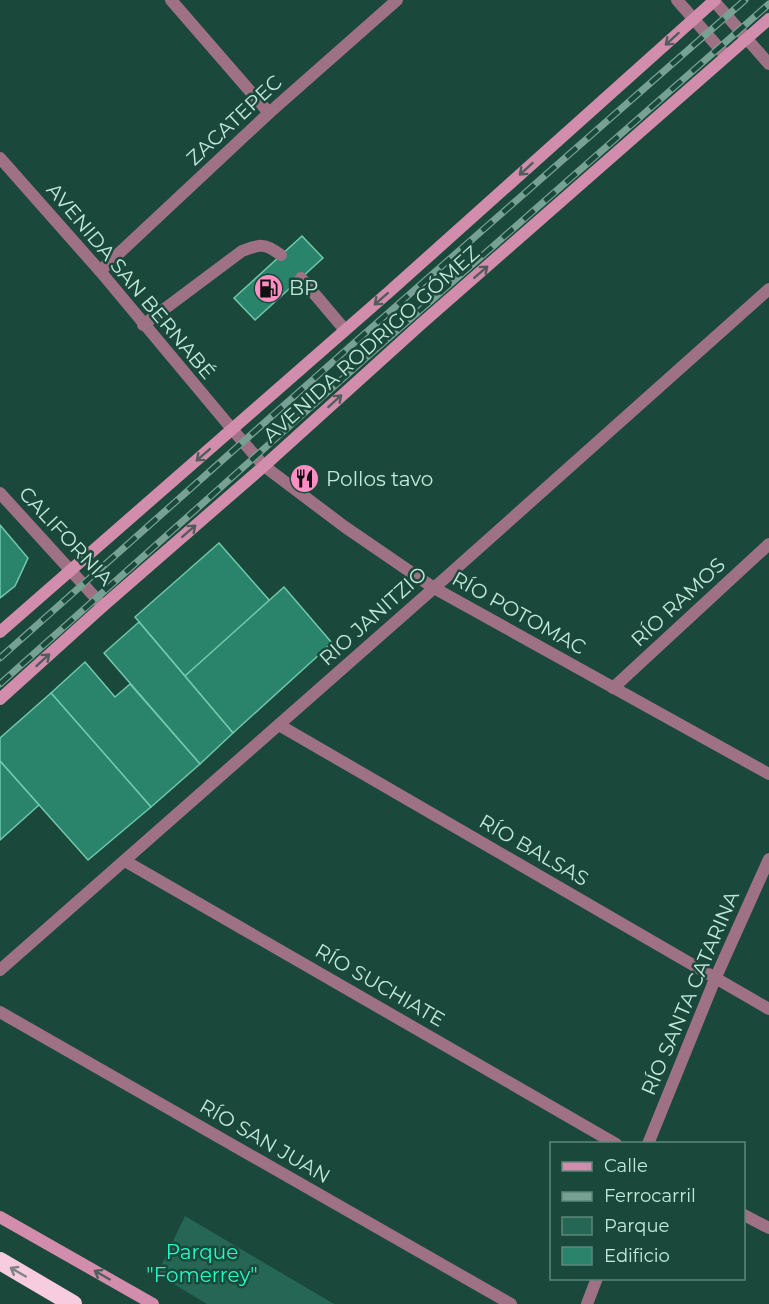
<svg xmlns="http://www.w3.org/2000/svg" width="769" height="1304" font-family="Montserrat,sans-serif">
<rect width="100%" height="100%" fill="#1a483a"/>
<polygon fill="#256754" points="185,1216 334,1304 207,1304 157,1274"/>
<g fill="#2a846b" stroke="#72c7ac" stroke-width="1.5">
<polygon points="302,236 323,258 255,320 234,298"/>
<polygon points="0,525 28,558 15,586 0,598"/>
<polygon points="219,543 270,601 185,676 135,617"/>
<polygon points="284,587 332,643 233,733 185,676"/>
<polygon points="139,622 233,733 200,764 104,653"/>
<polygon points="85,662 115,697 130,684 200,764 151,807 51,693"/>
<polygon points="51,693 151,807 88,860 0,761 0,738"/>
<polygon points="0,761 39,805 0,840"/>
</g>
<g fill="none" stroke-linecap="round" stroke-linejoin="round">
<g stroke="#9e7185" stroke-width="12">
<polyline points="714,1 769,64"/>
<polyline points="301,278 345,330"/>
<path d="M143 325 242 251C260 244 265 243 281 255"/>
</g>
<g stroke="#9e7185" stroke-width="12">
<polyline points="171,0 269,113"/>
<polyline points="677,0 726,56"/>
<polyline points="0,158 100,271 232,429 264,466 345,527 434,588 769,774"/>
<polyline points="100,271 269,113 397,0"/>
<polyline points="0,493 103,606"/>
<polyline points="613,688 769,544"/>
<polyline points="279,725 769,1009"/>
<polyline points="125,861 616,1144"/>
<polyline points="0,970 434,588 769,289"/>
<polyline points="0,1012 511,1304"/>
<polyline points="648,1144 715,979 769,859"/>
<polyline points="744,1215 769,1228"/>
<polyline points="587,1304 597,1278"/>
</g>
<g stroke="#d28dac" stroke-width="12">
<polyline points="0,632 390,291 715,0"/>
<polyline points="0,699 103,606 264,466 421,324 769,19"/>
<polyline points="0,1217 153,1304"/>
</g>
<polyline stroke="#f8ccdf" stroke-width="18" points="0,1261 73,1304"/>
<defs>
<g id="rail">
<polyline points="0,658 354,343 745,0"/>
<polyline points="0,684 367,357 769,4"/>
</g>
</defs>
<use href="#rail" stroke="#76a193" stroke-width="7"/>
<use href="#rail" stroke="#1a483a" stroke-width="4.5" stroke-dasharray="14" stroke-linecap="butt"/>
</g>
<defs><path id="oneway-shaft" d="M-6 0H5M1.5-3L5.5 0L1.5 3" fill="none" stroke-width="1.6" stroke-linecap="round" stroke-linejoin="round" transform="scale(1.5)"/></defs>
<g stroke="#515d5c">
<use href="#oneway-shaft" transform="translate(672 39) rotate(138)"/>
<use href="#oneway-shaft" transform="translate(526 169) rotate(138)"/>
<use href="#oneway-shaft" transform="translate(481 272) rotate(-41)"/>
<use href="#oneway-shaft" transform="translate(381 299) rotate(139)"/>
<use href="#oneway-shaft" transform="translate(335 401) rotate(-42)"/>
<use href="#oneway-shaft" transform="translate(203 455) rotate(139)"/>
<use href="#oneway-shaft" transform="translate(189 531) rotate(-41)"/>
<use href="#oneway-shaft" transform="translate(43 660) rotate(-42)"/>
<use href="#oneway-shaft" transform="translate(102 1275) rotate(-150)"/>
</g>
<use stroke="#7e8384" href="#oneway-shaft" transform="translate(18 1272) rotate(-150)"/>
<defs>
<symbol id="fuel-disc" viewBox="-11 -11 22 22"><circle r="9.5" fill="#fc8fc3" stroke="#1a483a"/><path d="M-5.5-6h7V0h2V4h1.3V-2.5L3-4.5l.8-.8L6-3V5H2.5V1h-1V6h-7ZM-4.2-4.7v3.2H.2V-4.7Z" fill="#111"/></symbol>
<symbol id="restaurant-disc" viewBox="-11 -11 22 22"><circle r="9.5" fill="#fc8fc3" stroke="#1a483a"/><path d="M-5-6h1v4h1v-4h1v4h1v-4h1v5L-1.5 .5V6h-2V.5L-5-1ZM5-6V6H3V1.5H1.5Q1.5-4 5-6Z" fill="#111"/></symbol>
</defs>
<g fill-rule="evenodd">
<use href="#fuel-disc" x="252" y="272" width="33" height="33"/>
<use href="#restaurant-disc" x="288" y="462" width="33" height="33"/>
</g>
<g text-anchor="middle" dominant-baseline="central" stroke-width="5" stroke-linejoin="round" paint-order="stroke">
<g font-size="20" fill="#c1e9da" stroke="#1a483a">
<text transform="translate(234 120) rotate(-43)">ZACATEPEC</text>
<text transform="translate(131 281) rotate(50)">AVENIDA SAN BERNABÉ</text>
<text transform="translate(371 344) rotate(-42)">AVENIDA RODRIGO GÓMEZ</text>
<text transform="translate(66 536) rotate(47)">CALIFORNIA</text>
<text transform="translate(678 602) rotate(-43)">RÍO RAMOS</text>
<text transform="translate(519 613) rotate(29)">RÍO POTOMAC</text>
<text transform="translate(373 616) rotate(-42)">RIO JANITZIO</text>
<text transform="translate(534 850) rotate(30)">RÍO BALSAS</text>
<text transform="translate(380 985) rotate(30)">RÍO SUCHIATE</text>
<text transform="translate(690 993) rotate(-67)">RÍO SANTA CATARINA</text>
<text transform="translate(265 1141) rotate(30)">RÍO SAN JUAN</text>
</g>
<g font-size="20" fill="#c1e9da" stroke="#1a483a" text-anchor="start">
<text x="289" y="288">BP</text>
<text x="326" y="479">Pollos tavo</text>
</g>
<g font-size="20" fill="#26fbc9" stroke="#1a483a">
<text x="202" y="1252">Parque<tspan x="202" dy="23">"Fomerrey"</tspan></text>
</g>
</g>
<rect x="550" y="1142" width="195" height="138" fill="#1a483a" stroke="#5d887a" stroke-width="1.5"/>
<rect x="562" y="1162" width="30" height="9" fill="#d28dac" stroke="#5d887a" stroke-width="1.5"/>
<text x="604" y="1172" font-size="18" fill="#c1e9da">Calle</text>
<rect x="562" y="1192" width="30" height="9" fill="#76a193" stroke="#5d887a" stroke-width="1.5"/>
<text x="604" y="1202" font-size="18" fill="#c1e9da">Ferrocarril</text>
<rect x="562" y="1217" width="30" height="18" fill="#256754" stroke="#5d887a" stroke-width="1.5"/>
<text x="604" y="1232" font-size="18" fill="#c1e9da">Parque</text>
<rect x="562" y="1247" width="30" height="18" fill="#2a846b" stroke="#5d887a" stroke-width="1.5"/>
<text x="604" y="1262" font-size="18" fill="#c1e9da">Edificio</text>
</svg>
